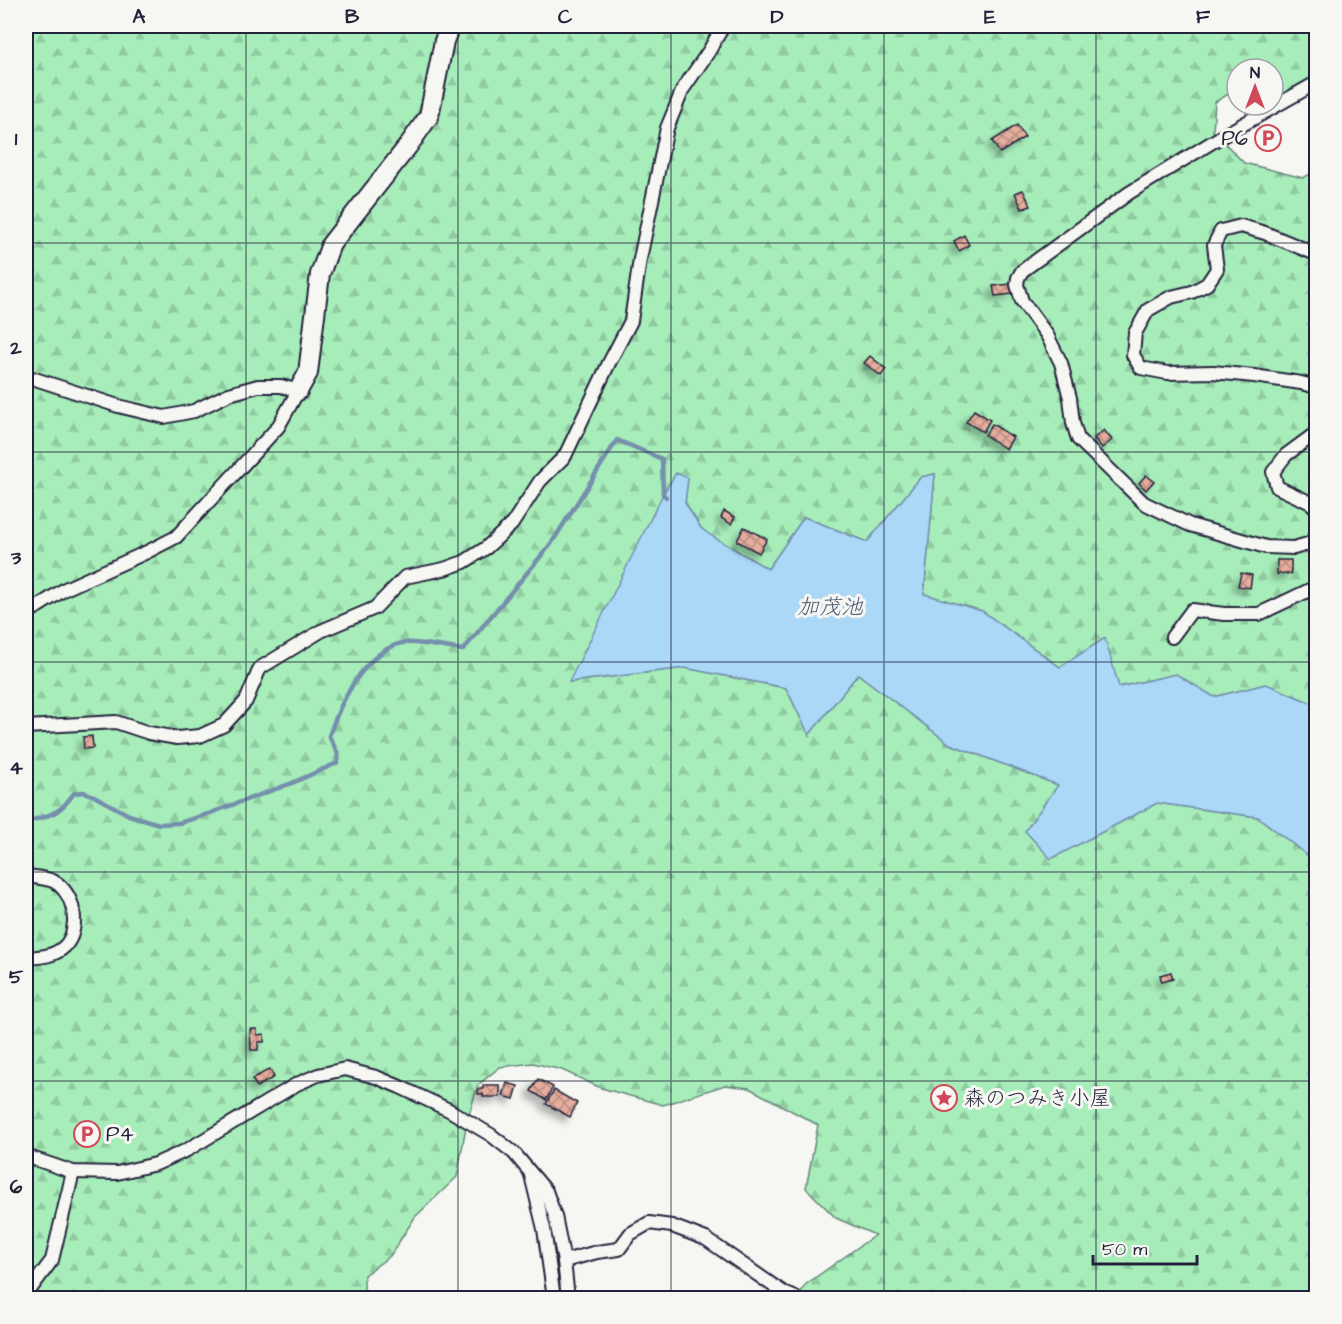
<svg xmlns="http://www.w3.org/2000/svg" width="1342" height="1324" font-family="'Architects Daughter','Klee One',sans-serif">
<defs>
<pattern id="forest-firs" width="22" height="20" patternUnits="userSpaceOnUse" patternTransform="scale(1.5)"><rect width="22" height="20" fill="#a7edba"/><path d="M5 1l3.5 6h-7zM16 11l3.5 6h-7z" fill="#8fcba1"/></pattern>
<pattern id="building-cross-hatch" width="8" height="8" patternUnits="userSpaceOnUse" patternTransform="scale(1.5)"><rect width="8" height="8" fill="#e5ad9d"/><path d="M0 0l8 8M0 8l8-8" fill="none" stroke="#b98c81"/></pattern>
<filter id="shadow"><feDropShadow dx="-5.5" dy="5.5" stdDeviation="3" flood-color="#0004"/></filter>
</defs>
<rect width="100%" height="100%" fill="#f6f6f2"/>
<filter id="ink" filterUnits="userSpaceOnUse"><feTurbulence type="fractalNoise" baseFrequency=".0167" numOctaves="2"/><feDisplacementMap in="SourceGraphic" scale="12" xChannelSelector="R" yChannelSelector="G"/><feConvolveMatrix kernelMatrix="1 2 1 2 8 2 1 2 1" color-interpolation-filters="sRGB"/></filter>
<g filter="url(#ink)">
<polygon fill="url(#forest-firs)" stroke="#64887a" stroke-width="1.5" points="26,26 1316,26 1316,86 1291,101 1273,87 1273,69 1237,69 1237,89 1215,102 1213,131 1244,163 1303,178 1316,171 1316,705 1266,684 1214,697 1176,674 1119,687 1060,667 982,611 924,594 935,474 921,477 867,542 804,517 768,569 709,535 701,528 685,503 688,478 570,682 685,668 786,688 809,735 858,674 950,744 1058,785 1089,839 1157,803 1258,817 1316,862 1316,1298 798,1298 805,1285 875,1235 836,1218 806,1188 818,1125 749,1088 725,1085 663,1105 601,1088 562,1070 533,1063 500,1067 478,1085 467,1121 457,1177 415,1217 390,1256 364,1275 364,1298 26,1298"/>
<polygon fill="#abd8f7" stroke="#748fac" stroke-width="1.5" points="676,473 688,478 685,503 701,528 710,535 768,569 804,517 867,542 921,477 935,474 924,594 982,611 1060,667 1105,638 1119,687 1176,674 1214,697 1266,684 1316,705 1316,862 1258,817 1157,803 1051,859 1025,831 1058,785 950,744 858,674 809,735 786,688 685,668 569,682 663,494"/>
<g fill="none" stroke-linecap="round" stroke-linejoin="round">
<path stroke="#748fac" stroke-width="4.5" d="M26 822C50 815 59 815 74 793L84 792 94 796 129 815 159 824 179 823 208 814 292 783 337 763 338 754 329 736C340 703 364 652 402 643 415 641 449 648 463 650L551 544 617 440 662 459 663 494 666 497"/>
</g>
<g fill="url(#building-cross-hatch)" stroke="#22223b" stroke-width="1.5" filter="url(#shadow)">
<polygon points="1017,125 1025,137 1000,153 992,141"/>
<polygon points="1023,190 1031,206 1022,209 1015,193"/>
<polygon points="964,235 969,245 959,251 954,241"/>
<polygon points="1011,284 1012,294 995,296 993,286"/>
<polygon points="870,356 886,369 881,376 864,363"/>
<polygon points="974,410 990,420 983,432 966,422"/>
<polygon points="992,424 1013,437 1006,449 985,435"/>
<polygon points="1104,430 1112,440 1102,448 1094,438"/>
<polygon points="1146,475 1154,481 1146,490 1139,483"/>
<polygon points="724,511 735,517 731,524 721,518"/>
<polygon points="744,527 767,539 759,553 737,541"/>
<rect x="1277" y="560" width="14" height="14"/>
<polygon points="1241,573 1252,575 1250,588 1238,586"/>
<polygon points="92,736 93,748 84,749 83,737"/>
<polygon points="1171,972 1173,979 1162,982 1160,975"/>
<polygon points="250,1029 257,1029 257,1035 264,1034 264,1042 258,1042 258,1050 251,1050"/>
<polygon points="270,1069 274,1077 257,1087 252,1079"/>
<polygon points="538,1079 553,1087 546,1100 531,1091"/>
<polygon points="507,1083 518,1086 514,1099 503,1096"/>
<polygon points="483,1085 500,1085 500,1097 483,1097 483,1094 478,1094 478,1089 483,1089"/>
<polygon points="554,1090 577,1103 570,1117 546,1104"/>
</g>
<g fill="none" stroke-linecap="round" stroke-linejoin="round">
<defs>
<g id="street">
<polyline points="1316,83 1219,138 1129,193 1022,271 1018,278 1017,285 1022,301 1047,335 1061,363 1070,398 1073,423 1078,439 1144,503 1190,525 1266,547 1294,548 1311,543 1316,535"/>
<polyline points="1316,254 1265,233 1241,226 1221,231 1214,245 1217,269 1207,284 1192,292 1171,297 1148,310 1135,333 1133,355 1141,368 1167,373 1213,372 1254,376 1301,383 1316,387"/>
<polyline points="26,376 118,406 164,417 194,411 229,394 258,386 281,386 298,391 278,427 176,537 147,552 65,589 26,614"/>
<polyline points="1316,433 1286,455 1273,472 1277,487 1311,503 1316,508"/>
<polyline points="1172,637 1192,610 1224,614 1259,614 1316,587"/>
<polyline points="26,727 116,722 149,733 177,738 200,736 224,725 246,701 260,668 321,631 375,608 405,577 444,569 464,562 486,548 512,524 540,481 565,456 609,363 631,321 640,259 667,128 683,89 709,51 723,26"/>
<path d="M26 876C34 877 46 878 53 881 75 892 81 929 65 946 54 957 40 957 26 958"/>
<polyline points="26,1156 73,1172 117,1173 156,1164 187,1150 297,1084 318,1075 345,1069 376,1077 400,1087 449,1110 491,1135 514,1153 546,1191 555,1216 564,1261 568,1298"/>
<polyline points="531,1175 544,1229 554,1298"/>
<polyline points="564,1261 597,1252 619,1249 630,1234 649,1223 672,1226 706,1239 784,1293 796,1298"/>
<polyline points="26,1295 52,1260 73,1172"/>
</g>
<polyline id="secondary" points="298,391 308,373 320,274 331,244 408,146 429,116 444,41 450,26"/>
</defs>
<use href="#street" stroke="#22223b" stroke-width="16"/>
<use href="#secondary" stroke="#22223b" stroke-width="22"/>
<use href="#street" stroke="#f6f6f2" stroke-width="12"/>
<use href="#secondary" stroke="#f6f6f2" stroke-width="18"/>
</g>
</g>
<path fill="none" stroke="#22223b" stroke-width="1.5" stroke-opacity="0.55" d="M246 26V1298M458 26V1298M671 26V1298M884 26V1298M1096 26V1298M26 243H1316M26 452H1316M26 662H1316M26 872H1316M26 1081H1316"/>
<defs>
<symbol id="parking-ring" viewBox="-11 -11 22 22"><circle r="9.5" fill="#f6f6f2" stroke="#d1495b" stroke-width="1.5"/><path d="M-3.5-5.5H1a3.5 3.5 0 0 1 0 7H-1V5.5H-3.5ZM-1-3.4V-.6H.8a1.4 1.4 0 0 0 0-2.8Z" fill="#d1495b"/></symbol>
<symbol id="sight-ring" viewBox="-11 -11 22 22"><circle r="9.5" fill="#f6f6f2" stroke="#d1495b" stroke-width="1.5"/><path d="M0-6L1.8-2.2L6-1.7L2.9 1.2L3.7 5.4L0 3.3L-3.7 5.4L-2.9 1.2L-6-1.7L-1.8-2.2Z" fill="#d1495b"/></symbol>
</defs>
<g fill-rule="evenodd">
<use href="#parking-ring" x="1253" y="123" width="30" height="30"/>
<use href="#sight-ring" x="929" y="1083" width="30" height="30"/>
<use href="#parking-ring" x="72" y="1119" width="30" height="30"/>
</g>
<g text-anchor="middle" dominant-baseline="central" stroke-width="6" stroke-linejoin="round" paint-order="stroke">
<g font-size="21" fill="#22223b" stroke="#f6f6f2" text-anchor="start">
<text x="1248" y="138" text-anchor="end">P6</text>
<text x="964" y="1098">森のつみき小屋</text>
<text x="106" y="1134">P4</text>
</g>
<g font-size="22" font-style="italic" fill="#4b5973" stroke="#f6f6f2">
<text x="830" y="607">加茂池</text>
</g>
</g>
<rect width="1342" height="1324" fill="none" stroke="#f6f6f2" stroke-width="66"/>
<g transform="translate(1255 87)"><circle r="28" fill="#f6f6f2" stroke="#a1a1a9" stroke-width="1.5"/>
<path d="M0-4.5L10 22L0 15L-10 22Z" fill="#d1495b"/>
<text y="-9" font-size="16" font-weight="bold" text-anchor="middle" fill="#22223b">N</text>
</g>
<path d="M1093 1255v9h104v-9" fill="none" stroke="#22223b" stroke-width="3"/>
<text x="1102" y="1255" font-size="18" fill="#22223b" stroke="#f6f6f2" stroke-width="4.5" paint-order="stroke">50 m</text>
<rect x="33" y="33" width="1276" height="1258" fill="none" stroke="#22223b" stroke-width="2"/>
<g font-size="20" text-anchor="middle" font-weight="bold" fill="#22223b">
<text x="139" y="23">A</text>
<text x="352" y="23">B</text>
<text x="565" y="23">C</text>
<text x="777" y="23">D</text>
<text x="990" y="23">E</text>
<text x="1203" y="23">F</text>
<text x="16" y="145">1</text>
<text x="16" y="354">2</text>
<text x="16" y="564">3</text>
<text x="16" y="774">4</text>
<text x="16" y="983">5</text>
<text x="16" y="1193">6</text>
</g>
</svg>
